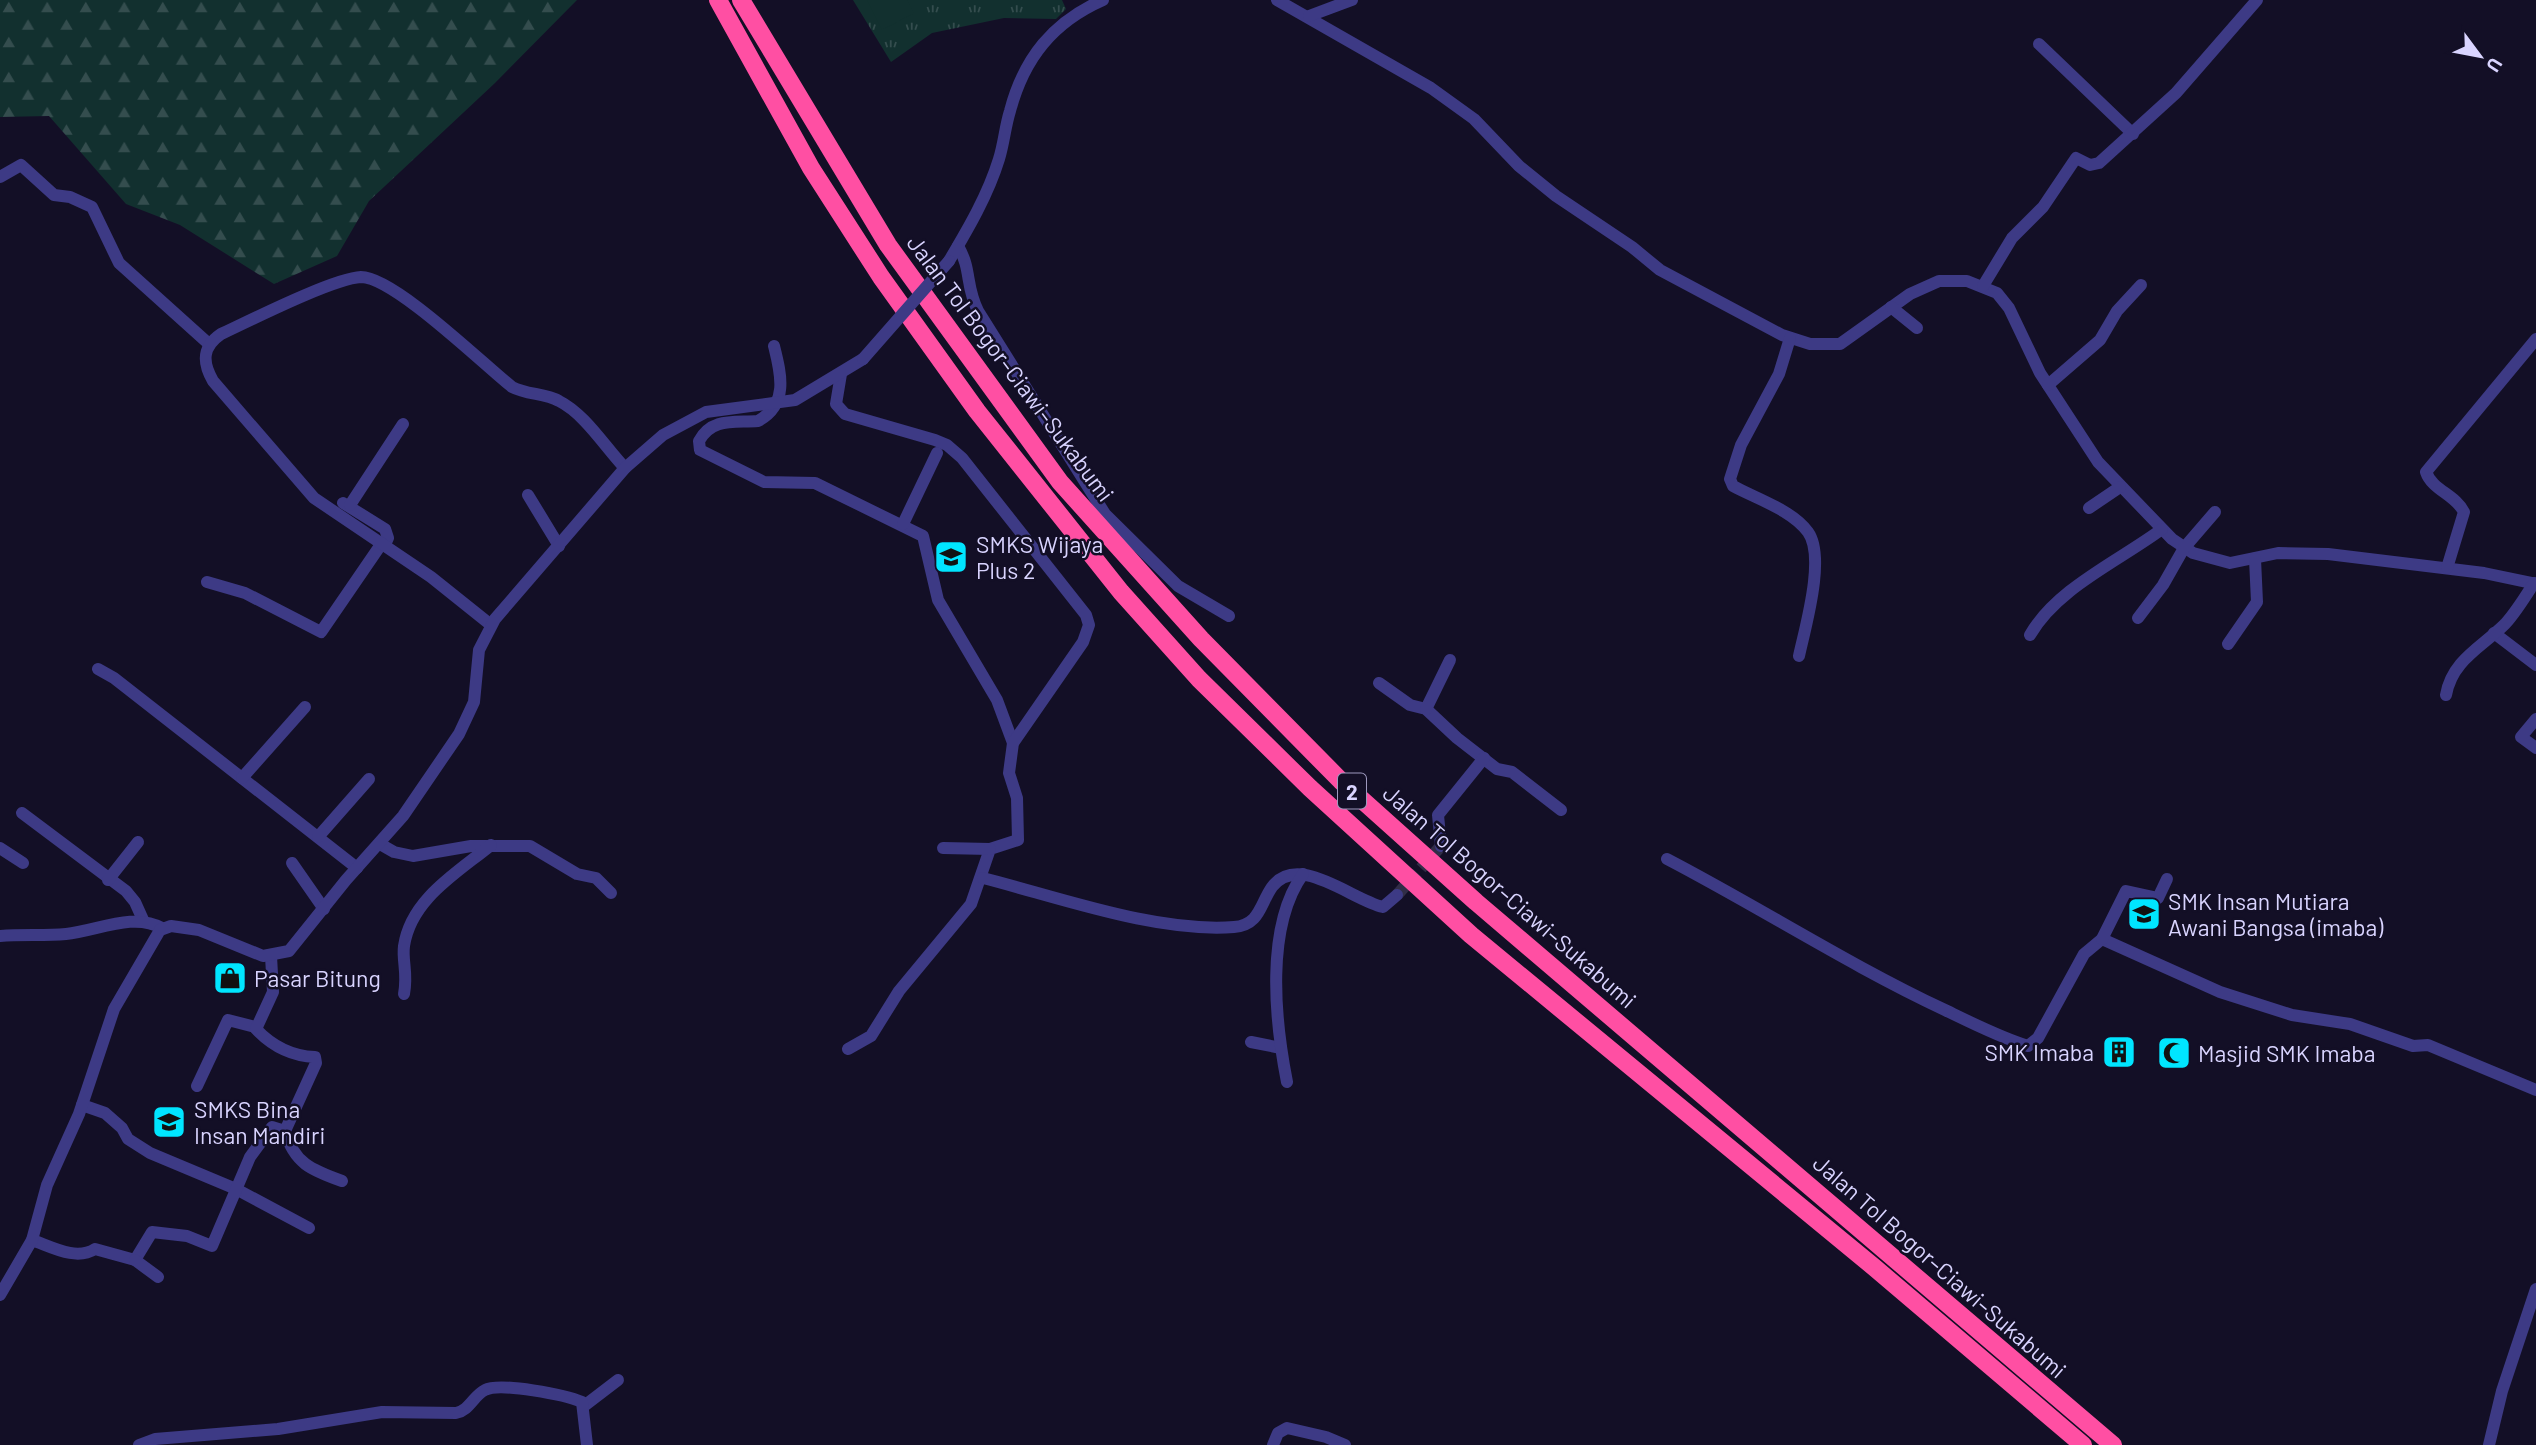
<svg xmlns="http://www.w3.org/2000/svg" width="2536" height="1445" font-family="Barlow,sans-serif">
<defs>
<pattern id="grass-tufts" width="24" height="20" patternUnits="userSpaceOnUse" patternTransform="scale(1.75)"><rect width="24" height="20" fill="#12302f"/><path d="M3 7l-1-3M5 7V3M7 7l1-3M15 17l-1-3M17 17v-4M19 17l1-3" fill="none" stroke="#344d4e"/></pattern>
<pattern id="forest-firs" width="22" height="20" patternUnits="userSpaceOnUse" patternTransform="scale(1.75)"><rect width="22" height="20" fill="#12302f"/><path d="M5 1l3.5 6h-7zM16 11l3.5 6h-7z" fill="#344d4e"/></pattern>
</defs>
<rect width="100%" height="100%" fill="#130f26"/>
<polygon fill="url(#grass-tufts)" points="853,0 1062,0 1066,9 1056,19 1004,18 932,33 891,62"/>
<polygon fill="url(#forest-firs)" points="0,0 577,0 495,83 369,201 337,256 274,284 180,225 126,204 49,116 0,117"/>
<polygon fill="#12302f" points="867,0 907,0 914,13 882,30"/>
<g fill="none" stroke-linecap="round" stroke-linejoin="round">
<polyline stroke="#312d47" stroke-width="12" stroke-dasharray="12 6" stroke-linecap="butt" points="1397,895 1441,846"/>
<g stroke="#3d3a85" stroke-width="12">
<polyline points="1277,0 1431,88 1474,119 1519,166 1556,196 1632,247 1660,270 1782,335 1810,344 1840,344 1910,294 1939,281 1967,281 1997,293 2009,308 2040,373 2098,462 2172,539 2193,553 2230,563 2278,553 2328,554 2484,573 2536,584"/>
<polyline points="1309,16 1352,0"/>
<polyline points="2039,44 2133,134"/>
<polyline points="0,177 21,165 54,195 70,197 92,207 119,263 209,344"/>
<path d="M958 246C972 270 965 285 978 311L1105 514 1178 586 1229 616"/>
<path d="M949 261C968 229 988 195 999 159 1004 143 1005 127 1010 111 1024 58 1053 22 1103 0"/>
<polyline points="1983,286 2012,238 2043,207 2076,158 2090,165 2099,163 2176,93 2257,0"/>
<polyline points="1891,307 1917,328"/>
<path d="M1790 338 1779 374 1741 445 1730 479 1733 486C1757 499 1792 510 1808 532 1826 557 1805 628 1799 656"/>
<path d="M774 346C781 374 789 404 758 421 735 423 712 417 699 441L700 450 764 482 815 483 923 536 938 600 997 700 1013 743"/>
<polyline points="841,374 836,404 845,414 935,440 947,445 962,458 1086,615 1089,625 1083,642 1013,743 1009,773 1017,798 1018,840 990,849 971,904 899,991 871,1036 848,1049"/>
<polyline points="2048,385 2100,340 2117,311 2141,285"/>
<polyline points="528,495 559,546"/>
<polyline points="343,503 385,529 388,538 385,545"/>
<polyline points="350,505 403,424"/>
<polyline points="2089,508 2120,487"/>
<polyline points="903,524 937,453"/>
<path d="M2447 568 2464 512C2456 495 2432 490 2426 472L2536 339"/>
<polyline points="207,582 245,593 321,632 382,543"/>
<polyline points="2138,618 2163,585 2184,548 2215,512"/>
<path d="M491 625 431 577 314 498 213 381C202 362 202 347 221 334 249 321 334 278 361 277 394 277 483 364 512 387 527 395 545 393 559 401 585 414 605 447 625 468"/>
<polyline points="2494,633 2536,665"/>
<path d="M2030 635C2057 588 2119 561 2162 529"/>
<polyline points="2228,644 2257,602 2255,559"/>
<polyline points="98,669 114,678 357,868"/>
<polyline points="1379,683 1410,705 1426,709 1457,738 1497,769 1512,772 1561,810"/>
<path d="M2446 695C2452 660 2482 647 2505 624 2516 612 2525 597 2534 583"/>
<polyline points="1426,709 1450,660"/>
<polyline points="2536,719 2521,737 2536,748"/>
<polyline points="242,778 305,707"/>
<polyline points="22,813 126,891 135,902 144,922"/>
<polyline points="318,837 369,779"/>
<polyline points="380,844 394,852 413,856 471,846 530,846 577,874 596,878 611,893"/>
<polyline points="1441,846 1438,815 1484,758"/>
<polyline points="0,848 23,863"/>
<polyline points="943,848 990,849"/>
<path d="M1667 859C1761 908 1849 965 1945 1010 1972 1023 1999 1037 2028 1046L2038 1038 2084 954 2102 939 2220 992 2292 1015 2350 1024 2413 1046 2428 1045 2536 1090"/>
<polyline points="292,863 324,909"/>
<path d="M983 878C1058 897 1157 933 1234 927 1260 925 1260 904 1272 887 1298 852 1352 900 1383 907L1397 895"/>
<polyline points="108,880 138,842"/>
<path d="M0 936C22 934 44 936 66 934 97 931 133 912 162 928"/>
<polyline points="2102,939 2126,891 2158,898 2167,879"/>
<path d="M404 994C408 973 402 961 404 946 411 899 457 873 491 845"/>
<polyline points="1251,1042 1281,1048"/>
<path d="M1287 1082C1275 1021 1265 927 1303 874"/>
<polyline points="197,1086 228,1020 255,1027"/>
<polyline points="82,1105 105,1113 122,1128 128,1139 150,1153 236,1189 309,1228"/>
<path d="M285 1131C294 1163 311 1170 342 1181"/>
<path d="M32 1240C52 1247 76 1261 95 1249L135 1260 152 1232 187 1236 212 1246 250 1157 272 1127 285 1131 316 1063 315 1057C290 1056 272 1046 256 1029L273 992 271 956"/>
<polyline points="135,1260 158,1277"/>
<polyline points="0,1295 32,1240 47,1185 79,1114 114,1009 160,930 171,926 199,930 263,956 289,951 346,880 403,816 459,734 474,702 479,650 495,619 625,468 663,435 706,412 795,400 863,359"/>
<polyline points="584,1406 618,1380"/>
<path d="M139 1445 155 1439 278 1429 382 1412 456 1413C470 1410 473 1396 485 1390 500 1382 566 1395 582 1402L587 1445"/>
<polyline points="1273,1445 1278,1433 1287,1428 1326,1437 1345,1445"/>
<polyline points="2489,1445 2502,1391 2536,1289"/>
</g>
<g stroke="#ff4fa3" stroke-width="18">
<polyline points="718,0 811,168 881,277 977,411 1121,592 1199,679 1310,788 1471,935 1875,1268 2083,1445"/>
<polyline points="741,0 888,245 1060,482 1201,639 1341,781 1476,902 2113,1445"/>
</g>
<polyline stroke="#3d3a85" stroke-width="12" points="863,359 949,261"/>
</g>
<defs>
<symbol id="school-square" viewBox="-11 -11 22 22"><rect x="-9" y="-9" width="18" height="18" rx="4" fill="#00e5ff" stroke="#130f26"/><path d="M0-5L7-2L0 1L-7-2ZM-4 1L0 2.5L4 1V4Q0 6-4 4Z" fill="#111"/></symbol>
<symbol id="shop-square" viewBox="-11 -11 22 22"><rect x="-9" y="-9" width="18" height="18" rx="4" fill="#00e5ff" stroke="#130f26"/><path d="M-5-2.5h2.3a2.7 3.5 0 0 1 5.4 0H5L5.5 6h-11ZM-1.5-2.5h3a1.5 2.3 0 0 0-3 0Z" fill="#111"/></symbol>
<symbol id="building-square" viewBox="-11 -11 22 22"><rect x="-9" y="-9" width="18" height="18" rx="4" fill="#00e5ff" stroke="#130f26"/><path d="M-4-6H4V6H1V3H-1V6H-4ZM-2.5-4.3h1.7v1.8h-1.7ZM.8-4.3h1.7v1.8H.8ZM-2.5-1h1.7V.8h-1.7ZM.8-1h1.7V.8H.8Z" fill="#111"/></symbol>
<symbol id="mosque-square" viewBox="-11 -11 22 22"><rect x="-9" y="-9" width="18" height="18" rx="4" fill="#00e5ff" stroke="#130f26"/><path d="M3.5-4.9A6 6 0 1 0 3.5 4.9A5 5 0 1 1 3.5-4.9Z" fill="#111"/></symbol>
</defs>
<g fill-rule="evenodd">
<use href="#school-square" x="932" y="538" width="38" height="38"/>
<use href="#school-square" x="2125" y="895" width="38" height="38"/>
<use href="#shop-square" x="211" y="959" width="38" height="38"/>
<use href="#building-square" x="2100" y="1033" width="38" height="38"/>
<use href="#mosque-square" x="2155" y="1034" width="38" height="38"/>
<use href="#school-square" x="150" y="1103" width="38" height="38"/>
</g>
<g text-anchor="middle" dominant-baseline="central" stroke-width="5" stroke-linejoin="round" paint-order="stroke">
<rect fill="#130f26" stroke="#9e99be" stroke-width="2" x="1338" y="773.5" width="28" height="35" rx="5"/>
<g font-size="21" font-weight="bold" fill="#d9d4ff">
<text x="1352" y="791">2</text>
</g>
<g font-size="23" fill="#d9d4ff" stroke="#130f26">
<text transform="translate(1011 368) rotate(53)">Jalan Tol Bogor–Ciawi–Sukabumi</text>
<text transform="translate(1510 896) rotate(41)">Jalan Tol Bogor–Ciawi–Sukabumi</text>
<text transform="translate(1940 1266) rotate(41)">Jalan Tol Bogor–Ciawi–Sukabumi</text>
</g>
<g font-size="23" fill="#d9d4ff" stroke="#130f26" text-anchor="start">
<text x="976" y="544">SMKS Wijaya<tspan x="976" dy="26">Plus 2</tspan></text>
<text x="2168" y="901">SMK Insan Mutiara<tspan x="2168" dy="26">Awani Bangsa (imaba)</tspan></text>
<text x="254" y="978">Pasar Bitung</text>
<text x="2094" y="1052" text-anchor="end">SMK Imaba</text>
<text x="2198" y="1053">Masjid SMK Imaba</text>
<text x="194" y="1109">SMKS Bina<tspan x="194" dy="26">Insan Mandiri</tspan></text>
</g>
</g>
<g transform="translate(2480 56) rotate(122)" stroke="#130f26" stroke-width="5" paint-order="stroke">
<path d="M0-5L12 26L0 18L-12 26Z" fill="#d9d4ff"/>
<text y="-10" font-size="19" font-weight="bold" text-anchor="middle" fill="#d9d4ff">U</text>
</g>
</svg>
